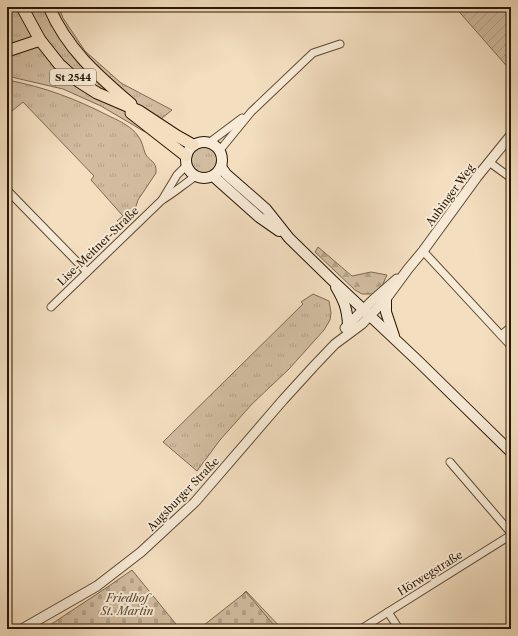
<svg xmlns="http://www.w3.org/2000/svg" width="518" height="636" font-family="'Libre Caslon Text',serif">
<defs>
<pattern id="grass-tufts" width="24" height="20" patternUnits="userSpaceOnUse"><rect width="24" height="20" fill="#d1bca0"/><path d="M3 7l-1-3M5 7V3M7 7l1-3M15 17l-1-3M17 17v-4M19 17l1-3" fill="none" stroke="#b3a188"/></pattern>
<pattern id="forest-firs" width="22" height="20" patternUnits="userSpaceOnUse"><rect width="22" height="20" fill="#d1bca0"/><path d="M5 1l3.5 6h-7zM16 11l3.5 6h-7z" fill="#b3a188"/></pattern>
<pattern id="cemetery-stones" width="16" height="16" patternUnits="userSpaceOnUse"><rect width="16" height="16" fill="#d1bca0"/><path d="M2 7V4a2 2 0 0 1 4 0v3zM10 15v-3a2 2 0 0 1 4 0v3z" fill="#b3a188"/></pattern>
<pattern id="garden-furrows" width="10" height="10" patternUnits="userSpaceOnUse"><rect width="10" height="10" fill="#d1bca0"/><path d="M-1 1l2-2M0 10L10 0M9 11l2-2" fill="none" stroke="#b3a188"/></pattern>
</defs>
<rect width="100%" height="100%" fill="#f3dec0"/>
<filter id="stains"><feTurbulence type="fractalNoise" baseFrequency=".005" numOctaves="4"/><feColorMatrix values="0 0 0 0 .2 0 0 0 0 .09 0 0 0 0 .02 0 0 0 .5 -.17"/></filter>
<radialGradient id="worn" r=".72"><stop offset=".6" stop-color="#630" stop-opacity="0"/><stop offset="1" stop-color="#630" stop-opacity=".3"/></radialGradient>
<g fill="url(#grass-tufts)" stroke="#7d6a52">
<polygon points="7,7 59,7 63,18 85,51 121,83 172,110 145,132 101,106 63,89 7,76"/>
<path d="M7 80C45 87 76 99 111 117 120 121 132 127 138 136 142 141 143 147 145 153 149 162 157 160 156 173L138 200 134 212 122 224 117 221 123 216 91 180 94 176 23 102 7 115Z"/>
<circle cx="204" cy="160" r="14"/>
<polygon points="313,294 329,301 331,313 330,320 324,330 289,369 252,404 220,440 197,471 163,442 303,304 301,302"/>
</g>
<g fill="url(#forest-firs)" stroke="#7d6a52">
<polygon points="318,247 352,276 371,272 387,275 382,286 373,294 362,294 355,290 315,252"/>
<polygon points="246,591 282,629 274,629 234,603"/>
</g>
<g fill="url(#cemetery-stones)" stroke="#7d6a52">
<polygon points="132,570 180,629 44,629 109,586"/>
<polygon points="246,592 277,629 199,629"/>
</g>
<polygon fill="url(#garden-furrows)" stroke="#7d6a52" points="455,7 511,7 511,71"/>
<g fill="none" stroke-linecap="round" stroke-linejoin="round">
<defs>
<g id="minor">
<polyline points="210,142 242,118"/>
<polyline points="220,150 251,112 313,53 340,44"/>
<polyline points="489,162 511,178"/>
<polyline points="7,190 87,272"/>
<polyline points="162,200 177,175 187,165"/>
<polyline points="423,251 511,346"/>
<path d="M51 307 162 200C174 193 184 184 196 176"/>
<polyline points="501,335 511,327"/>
<polyline points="450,462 511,533"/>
<polyline points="388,612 399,629"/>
<polyline points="361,629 511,535"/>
</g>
<g id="tertiary">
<polyline points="345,328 373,300 397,279"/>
<polyline points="22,629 97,586 141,552 195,502 283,400 314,366 335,344 362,324 386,299 408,269 423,251 477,177 511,135"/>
</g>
<g id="secondary">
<circle cx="204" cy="160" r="18"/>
<polyline points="221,167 226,174 266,209 289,238 332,280 418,361 511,452"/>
<polyline points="213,176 259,217 279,231"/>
<path d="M336 287C344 301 347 308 348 324"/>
<polyline points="386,299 386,312 394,336"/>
</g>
<g id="primary">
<polyline points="22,7 40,40 59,64 78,81 97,93 139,111 177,136 193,145"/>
<path d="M49 7C67 49 97 75 131 104"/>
<polyline points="7,51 40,40"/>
<polyline points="131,113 186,156"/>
</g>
</defs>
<use href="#minor" stroke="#5c4932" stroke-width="9"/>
<use href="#tertiary" stroke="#5c4932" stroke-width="11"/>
<use href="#secondary" stroke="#291703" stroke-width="12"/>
<use href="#primary" stroke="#291703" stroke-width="13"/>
<use href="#minor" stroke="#f7ead6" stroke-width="7"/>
<use href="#tertiary" stroke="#f7ead6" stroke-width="9"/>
<use href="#secondary" stroke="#f7ead6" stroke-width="10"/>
<use href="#primary" stroke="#f3dec0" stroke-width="11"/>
</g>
<g text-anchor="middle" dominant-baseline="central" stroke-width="4" stroke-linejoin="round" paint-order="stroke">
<rect fill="#f7ead6" stroke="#675642" stroke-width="1" x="50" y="69" width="46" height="16" rx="3"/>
<g font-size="10" font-weight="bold" fill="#291703">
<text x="73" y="77">St 2544</text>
</g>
<g font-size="11" fill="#291703" stroke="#f7ead6">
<text transform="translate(450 195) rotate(-54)">Aubinger Weg</text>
<text transform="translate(98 246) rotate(-44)">Lise-Meitner-Straße</text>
<text transform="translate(183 494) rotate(-46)">Augsburger Straße</text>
<text transform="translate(430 573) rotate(-32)">Hörwegstraße</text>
</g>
<g font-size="11" font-style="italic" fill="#5b4932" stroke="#f7ead6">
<text x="127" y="598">Friedhof<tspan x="127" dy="13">St. Martin</tspan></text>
</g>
</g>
<rect width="518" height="636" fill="none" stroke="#f3dec0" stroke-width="24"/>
<rect x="8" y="8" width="502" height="620" fill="none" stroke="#291703" stroke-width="2"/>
<rect x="12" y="12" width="494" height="612" fill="none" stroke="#291703"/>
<rect width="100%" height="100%" filter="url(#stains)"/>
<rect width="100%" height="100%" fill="url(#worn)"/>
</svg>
